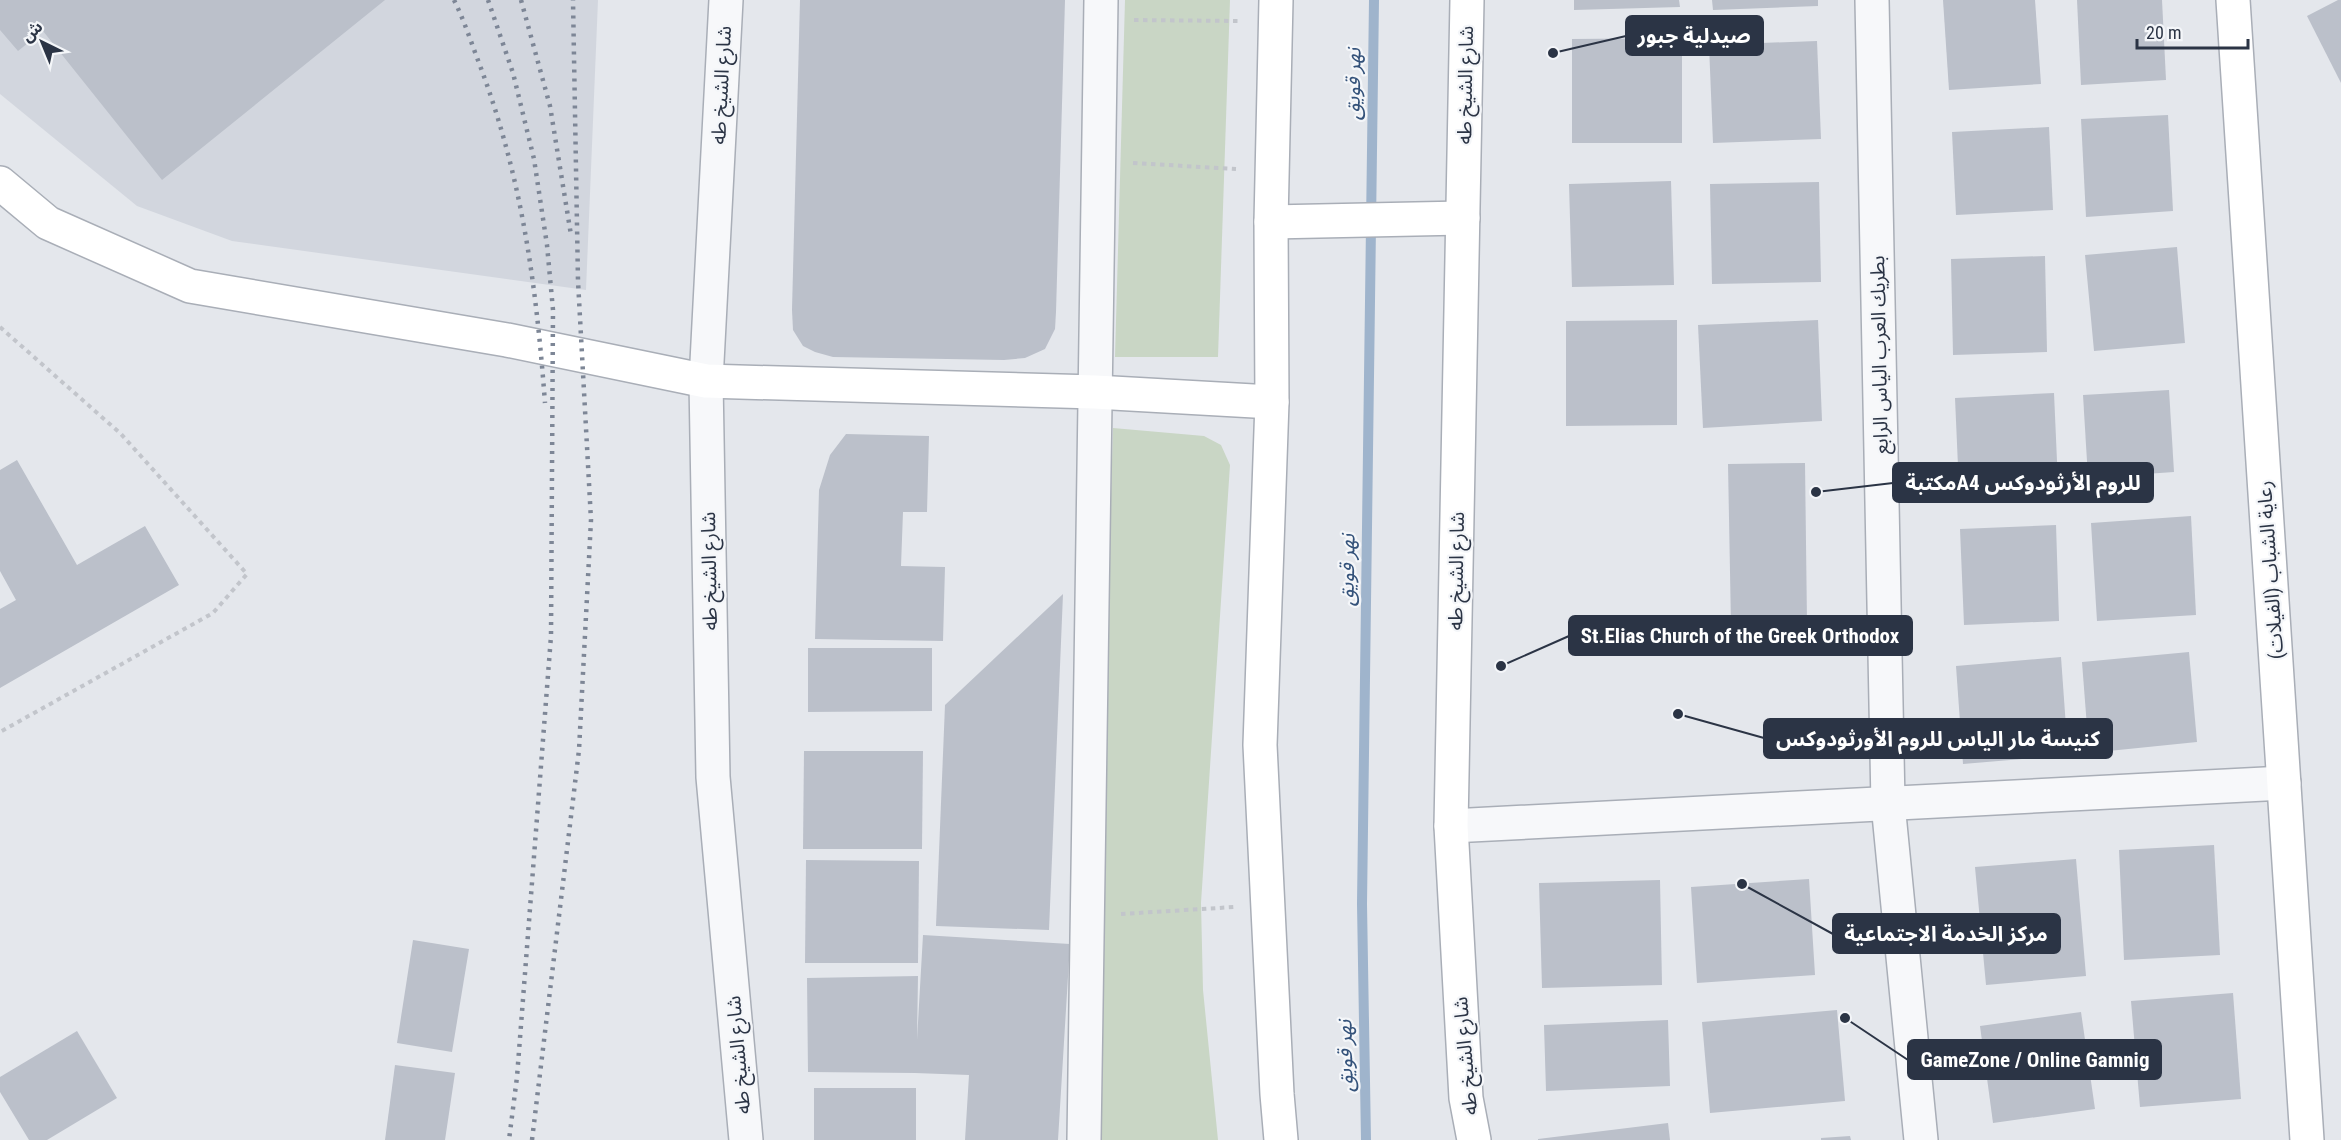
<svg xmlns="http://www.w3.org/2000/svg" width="2341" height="1140" font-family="'Roboto Condensed','Noto Sans Arabic',sans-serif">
<rect width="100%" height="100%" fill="#e4e7ec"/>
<polygon fill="#d2d6de" points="0,0 598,0 586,290 232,241 137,206 0,94"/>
<g fill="#c9d6c5">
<polygon points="1125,0 1230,0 1218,357 1115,357"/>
<polygon points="1113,428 1204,436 1221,445 1230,465 1201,903 1203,990 1218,1140 1092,1140"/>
</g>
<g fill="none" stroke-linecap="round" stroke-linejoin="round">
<polyline stroke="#9fb4cc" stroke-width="10" points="1366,1140 1362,904 1374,0"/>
</g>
<g fill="#bbc0ca">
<polygon points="0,0 385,0 162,180 43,31 18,51 0,30"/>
<polygon points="800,0 1065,0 1056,312 1055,329 1045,349 1025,358 1004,360 833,357 815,352 803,346 793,330 792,310"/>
<polygon points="1574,0 1679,0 1680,7 1574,10"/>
<polygon points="1712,0 1818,0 1818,6 1713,10"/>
<polygon points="1943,0 2035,0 2041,84 1949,90"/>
<polygon points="2077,0 2162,0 2166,80 2081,85"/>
<polygon points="2338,0 2341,0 2341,83 2307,16"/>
<polygon points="1682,38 1682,143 1572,143 1572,39"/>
<polygon points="1817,41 1821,139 1713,143 1709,45"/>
<polygon points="2168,115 2173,211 2086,217 2081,119"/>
<polygon points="2049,127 2053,210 1956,215 1952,132"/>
<polygon points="1671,181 1674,285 1572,287 1569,184"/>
<polygon points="1819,182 1821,282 1712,284 1710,184"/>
<polygon points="2177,247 2185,343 2094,351 2085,255"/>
<polygon points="2045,256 2047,352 1953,355 1951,259"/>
<polygon points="1677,320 1677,425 1566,426 1566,321"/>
<polygon points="1818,320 1822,421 1703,428 1698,325"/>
<polygon points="2169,390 2174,472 2088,478 2083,395"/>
<polygon points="2054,393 2058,484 1959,489 1955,398"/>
<polygon points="846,434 929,436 927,512 903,512 901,566 945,567 943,641 815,639 819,490 830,455"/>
<polygon points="17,460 77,565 145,526 179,585 0,688 0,609 16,600 0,571 0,470"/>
<polygon points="1805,463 1807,623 1731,625 1728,464"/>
<polygon points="2191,516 2196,615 2097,621 2091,523"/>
<polygon points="2056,525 2059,621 1964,625 1960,529"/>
<polygon points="1063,594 1049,930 936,926 945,705"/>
<polygon points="808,648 932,648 932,711 808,712"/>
<polygon points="2189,652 2197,742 2089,753 2082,662"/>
<polygon points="2061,657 2068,755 1963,764 1956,666"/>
<polygon points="804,751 923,751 922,849 803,849"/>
<polygon points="2214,845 2220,955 2124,960 2119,850"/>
<polygon points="2076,859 2086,976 1986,985 1975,867"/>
<polygon points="806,860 919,861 918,963 805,963"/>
<polygon points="1809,879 1815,975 1697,983 1691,887"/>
<polygon points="1660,880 1662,985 1542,988 1539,883"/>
<polygon points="923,935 1070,944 1058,1140 965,1140 969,1075 915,1073 808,1072 807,978 918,976 917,1040"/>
<polygon points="413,940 469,949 452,1052 397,1043"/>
<polygon points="2233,993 2241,1099 2140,1107 2131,1001"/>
<polygon points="1837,1010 1845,1101 1710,1113 1702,1022"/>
<polygon points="2081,1012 2095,1109 1993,1123 1980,1026"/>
<polygon points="1668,1020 1670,1086 1546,1091 1544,1025"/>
<polygon points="77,1031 117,1098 47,1140 29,1140 0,1092 0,1077"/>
<polygon points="395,1065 455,1073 445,1140 385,1140"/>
<rect x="814" y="1088" width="102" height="52"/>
<polygon points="1668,1123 1670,1140 1538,1140 1538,1139"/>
<polygon points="1850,1136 1851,1140 1821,1140 1821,1138"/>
</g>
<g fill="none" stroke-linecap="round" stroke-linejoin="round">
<defs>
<g id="street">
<polyline points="726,0 706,381 713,777 746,1140"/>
<polyline points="1872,0 1888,804 1921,1140"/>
<polyline points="1451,826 2284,783"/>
<polyline points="1084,1140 1101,0"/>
</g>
<g id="secondary">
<polyline points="1276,0 1271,222 1272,402 1260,745 1277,1094 1281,1140"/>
<polyline points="1467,0 1451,826 1466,1098 1474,1140"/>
<polyline points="2233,0 2307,1140"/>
<polyline points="0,183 48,223 190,286 507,340 706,381 1095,392 1272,402"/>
<polyline points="1271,222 1463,218"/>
</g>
</defs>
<use href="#street" stroke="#a9aeb7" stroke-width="36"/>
<use href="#secondary" stroke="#a9aeb7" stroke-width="36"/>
<g stroke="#c2c5cb" stroke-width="4" stroke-dasharray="4.5 4.5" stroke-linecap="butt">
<polyline points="1134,20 1241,21"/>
<polyline points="1133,163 1236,169"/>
<polyline points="0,327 121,434 247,574 213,613 0,732"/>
<polyline points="1121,914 1234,907"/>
</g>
<use href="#street" stroke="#f7f8fa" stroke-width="33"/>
<use href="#secondary" stroke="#fff" stroke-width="33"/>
<g stroke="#7d8696" stroke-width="4.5" stroke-dasharray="3 6" stroke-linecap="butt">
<path d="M454 0C464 20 471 42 479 63 522 177 536 283 545 403"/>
<polyline points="488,0 513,73 534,159 547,245 553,310 551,636 517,1077 509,1140"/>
<polyline points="521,0 550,106 571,235"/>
<polyline points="532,1140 579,750 591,520 578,281 573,0"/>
</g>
</g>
<g text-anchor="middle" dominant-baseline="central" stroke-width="4.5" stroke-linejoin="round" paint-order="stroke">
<g font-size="20" fill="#2b3445" stroke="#f4f6f9">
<text transform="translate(721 85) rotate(-87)">شارع الشيخ طه</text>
<text transform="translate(1465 85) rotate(-89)">شارع الشيخ طه</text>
<text transform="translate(1879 355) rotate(-91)">بطريك العرب الياس الرابع</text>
<text transform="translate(2270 570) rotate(-94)">رعاية الشباب (الفيلات)</text>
<text transform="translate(709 571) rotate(-91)">شارع الشيخ طه</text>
<text transform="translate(1456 571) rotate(-89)">شارع الشيخ طه</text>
<text transform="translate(738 1055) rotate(-95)">شارع الشيخ طه</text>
<text transform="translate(1465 1056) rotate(-95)">شارع الشيخ طه</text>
</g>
<g font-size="21" font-style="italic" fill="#34527a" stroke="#f4f6f9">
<text transform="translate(1353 84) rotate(-89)">نهر قويق</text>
<text transform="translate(1347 570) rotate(-89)">نهر قويق</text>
<text transform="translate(1345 1056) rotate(-91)">نهر قويق</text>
</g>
</g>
<path fill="none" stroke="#2b3445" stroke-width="2" d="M1553 53L1626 36M1816 492L1893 483M1501 666L1569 636M1678 714L1764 738M1742 884L1833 934M1845 1018L1908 1060"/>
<g fill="#2b3445" stroke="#f4f6f9" stroke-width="2">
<circle cx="1553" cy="53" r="6"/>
<circle cx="1816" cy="492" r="6"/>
<circle cx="1501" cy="666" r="6"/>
<circle cx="1678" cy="714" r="6"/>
<circle cx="1742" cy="884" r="6"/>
<circle cx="1845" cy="1018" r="6"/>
</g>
<g fill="#2b3445" stroke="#2b3445" stroke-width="2">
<rect x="1626" y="16" width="137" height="39" rx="6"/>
<rect x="1893" y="463" width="260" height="39" rx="6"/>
<rect x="1569" y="616" width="343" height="39" rx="6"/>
<rect x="1764" y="719" width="348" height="39" rx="6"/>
<rect x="1833" y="914" width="227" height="39" rx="6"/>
<rect x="1908" y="1040" width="253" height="39" rx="6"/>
</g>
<g font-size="21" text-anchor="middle" font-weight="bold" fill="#fff">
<text x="1694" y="43">صيدلية جبور</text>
<text x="2023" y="490">مكتبةA4 للروم الأرثودوكس</text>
<text x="1740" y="643">St.Elias Church of the Greek Orthodox</text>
<text x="1938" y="746">كنيسة مار الياس للروم الأورثودوكس</text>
<text x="1946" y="941">مركز الخدمة الاجتماعية</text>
<text x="2035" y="1067">GameZone / Online Gamnig</text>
</g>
<g transform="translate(42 42) rotate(317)" stroke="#f4f6f9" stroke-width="4.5" paint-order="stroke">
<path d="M0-4.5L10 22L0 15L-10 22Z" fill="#2b3445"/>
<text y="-9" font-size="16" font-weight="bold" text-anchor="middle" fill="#2b3445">ش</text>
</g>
<path d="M2137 39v9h111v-9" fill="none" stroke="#2b3445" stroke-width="3"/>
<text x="2146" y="39" font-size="18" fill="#2b3445" stroke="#f4f6f9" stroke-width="4.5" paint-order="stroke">20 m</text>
</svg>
